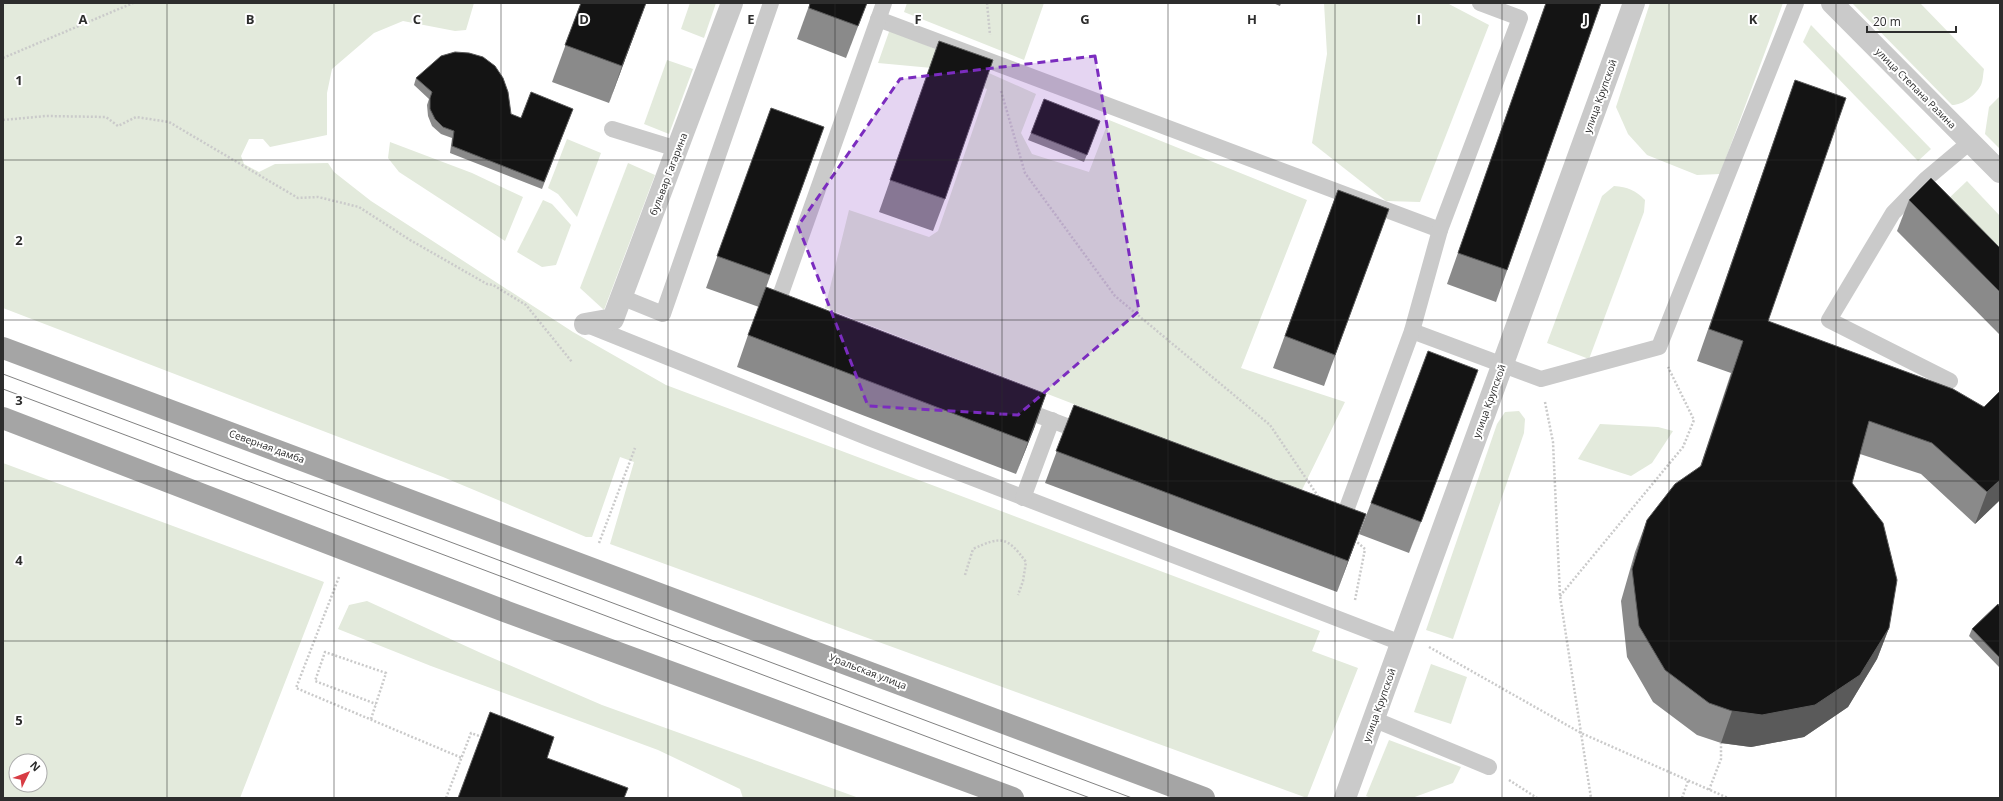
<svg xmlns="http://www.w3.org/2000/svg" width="2003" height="801" font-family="'Open Sans',sans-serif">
<rect width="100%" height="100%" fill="#fff"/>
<g fill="#e3eadc" fill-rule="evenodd">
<polygon points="3,3 474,3 466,30 455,31 403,21 374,33 332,69 327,93 327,135 270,147 263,139 249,139 241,156 244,164 259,172 275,164 328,163 334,172 371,201 573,332 666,385 1320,631 1312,651 1358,668 1307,798 610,544 634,462 620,457 592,537 586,537 443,477 3,308"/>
<polygon points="690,3 716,3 704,38 681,29"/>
<polygon points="907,3 1044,3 1024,60 904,12"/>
<polygon points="1324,3 1447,3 1489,25 1420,202 1386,201 1312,143 1327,54"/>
<polygon points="1650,3 1783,3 1720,174 1697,175 1647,155 1628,134 1616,107"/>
<path d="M1852 3H1920L1984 69C1983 74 1983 81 1981 85 1976 95 1963 105 1952 105Z"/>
<polygon points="1811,25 1931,149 1918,161 1803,42"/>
<polygon points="890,29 1036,94 1021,133 1032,154 1089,172 1109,120 1307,200 1241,368 1345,402 1301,492 825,308 849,210 929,237 938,231 987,89 932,68 878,63"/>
<polygon points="667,60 693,69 669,134 644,124"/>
<polygon points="2000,96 2000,149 1985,134 1989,107"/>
<polygon points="567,139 601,153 577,217 558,194 548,188"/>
<polygon points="390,142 472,173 523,197 505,241 399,172 388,158"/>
<polygon points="628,163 655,175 604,310 580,288"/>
<polygon points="1967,181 2000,216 2000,258 1946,201"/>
<path d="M1614 186C1628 187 1635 190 1645 200L1644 212 1589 359 1547 343 1602 196Z"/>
<polygon points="543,200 552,204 571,225 556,265 542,267 517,252"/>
<polygon points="1519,411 1525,419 1524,433 1453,639 1426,630 1497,424 1505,412"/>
<polygon points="1600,424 1658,427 1673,431 1652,463 1631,476 1578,459"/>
<path d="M3 463 324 582 240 798H3ZM16 761H40V785H16Z"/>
<polygon points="367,601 481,653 602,705 859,798 743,798 740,789 658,750 431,666 338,629 349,605"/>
<polygon points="1431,664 1467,677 1451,724 1414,712"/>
<polygon points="1389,740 1461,767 1453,783 1412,798 1371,798 1366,796"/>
</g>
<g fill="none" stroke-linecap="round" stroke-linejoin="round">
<g stroke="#cacaca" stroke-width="2.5" stroke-dasharray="2 2" stroke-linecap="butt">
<polyline points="987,3 990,35"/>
<polyline points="3,58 133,3"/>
<polyline points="1001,91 1025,173 1115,296 1270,425 1320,499"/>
<polyline points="3,120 46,116 106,117 118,126 136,117 169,122 298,198 318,197 359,207 410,240 487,284 493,285 526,305 572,362"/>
<polyline points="1545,402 1553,442 1560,596 1591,798"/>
<polyline points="599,543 635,448"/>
<path d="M965 575 973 549C1001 536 1007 536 1026 562L1023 581 1018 595"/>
<polyline points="339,577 296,688 462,758"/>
<polyline points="1560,596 1683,447 1694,420 1668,367"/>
<polyline points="1355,600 1365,549 1357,542"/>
<polyline points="1429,647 1581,733 1728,798"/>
<polyline points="371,719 386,673 325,652 315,681 376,704"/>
<polyline points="1509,780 1537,798"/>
<polyline points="1709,790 1721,759 1721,743"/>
<polyline points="446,798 471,733 482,737"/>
<polyline points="1682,798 1688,781"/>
</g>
<g stroke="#cacaca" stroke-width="16">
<polyline points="878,19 1440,230"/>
<polyline points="612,129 677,149"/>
<polyline points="621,297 663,314 771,3"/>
<polyline points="774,313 884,3"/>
<polyline points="585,324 869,438 1401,643"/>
<polyline points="1412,331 1541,379 1659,347 1796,3"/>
<polyline points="1950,381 1829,320 1893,213 1926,179 1970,142"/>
<polyline points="1019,408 1085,433"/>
<polyline points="1023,498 1052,420"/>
<polyline points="1340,527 1412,331 1440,230 1520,18 1480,3"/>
<polyline points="1373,719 1489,767"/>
</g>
<g stroke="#cacaca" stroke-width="22">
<polyline points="1832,3 2000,172"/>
<polyline points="585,324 613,319 732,3"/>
<polyline points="1345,798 1634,3"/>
</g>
<g stroke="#a5a5a5" stroke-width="22">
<polyline points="3,348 1204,798"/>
<polyline points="3,418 507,612 1013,798"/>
</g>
<g stroke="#828282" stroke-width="1">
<polyline points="3,374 1132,798"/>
<polyline points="3,389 1090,798"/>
</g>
</g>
<g fill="#8a8a8a">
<polygon points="581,3 646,3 609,103 552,82"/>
<polygon points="810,3 867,3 846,58 797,39"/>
<polygon points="1273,3 1281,3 1280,6"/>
<polygon points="1546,3 1601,3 1496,302 1447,284"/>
<polygon points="939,41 945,199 933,231 879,212"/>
<polygon points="416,78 521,118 573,109 542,189 450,153 452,138 441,134 432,126 428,116 427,105 429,99 414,85"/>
<polygon points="1795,80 1768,321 1953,389 2000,500 1975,524 1921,474 1860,454 1852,483 1889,628 1877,659 1848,707 1804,737 1751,747 1721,743 1697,735 1653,702 1627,657 1621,601 1635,552 1647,520 1700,467 1731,373 1697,361"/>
<polygon points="771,108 824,127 759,307 706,288"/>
<polygon points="1100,121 1084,162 1028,140 1031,133"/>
<polygon points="1338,190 1389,209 1324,386 1273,368"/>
<polygon points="1909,200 2000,248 2000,335 1897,231"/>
<polygon points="748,335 1035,426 1016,474 737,367"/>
<polygon points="1466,402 1409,553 1359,534 1371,503"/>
<polygon points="1074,405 1366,514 1337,592 1045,483"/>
<polygon points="2000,607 2000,668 1969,636 1972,629"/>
</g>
<g fill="#5a5a5a">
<polygon points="646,3 609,103 622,66"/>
<polygon points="1478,370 1466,402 1409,553 1421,522"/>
<polygon points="1046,394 1035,426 1016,474"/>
<polygon points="2000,480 2000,500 1975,524 1987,492"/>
<polygon points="1366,514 1354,546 1337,592 1348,561"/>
<polygon points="1889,628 1877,659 1848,707 1804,737 1751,747 1721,743 1732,711"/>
</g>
<g fill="#141414" stroke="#5a5a5a">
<polygon points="581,3 646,3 622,66 565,45"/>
<polygon points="810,3 867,3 858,26 809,8"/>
<polygon points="1546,3 1601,3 1507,270 1458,253"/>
<polygon points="939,41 993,60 945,199 890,180"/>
<polygon points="455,52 469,53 483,57 495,66 503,78 508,92 511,114 521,118 531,92 573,109 544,182 452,146 454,131 443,127 435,119 430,109 430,98 432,92 416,78 441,56"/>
<polygon points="1795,80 1846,98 1768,321 1953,389 1984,407 2000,391 2000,480 1987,492 1932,443 1869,421 1852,483 1883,523 1897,580 1889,628 1860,675 1815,705 1762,715 1732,711 1709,703 1665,670 1639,626 1632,569 1647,520 1675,484 1701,466 1743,341 1709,329"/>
<polygon points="1044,99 1100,121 1087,155 1031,133"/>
<polygon points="771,108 824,127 770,275 717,256"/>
<polygon points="1931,178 2000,248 2000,292 1909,200"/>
<polygon points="1338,190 1389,209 1335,355 1285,336"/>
<polygon points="766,287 1046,394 1028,442 748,335"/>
<polygon points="1428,351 1478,370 1421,522 1371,503"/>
<polygon points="1074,405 1366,514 1348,561 1056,451"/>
<polygon points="1998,604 2000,607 2000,658 1972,629"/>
<polygon points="490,712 554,737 547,758 628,788 624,798 458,798"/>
</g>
<path fill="#7b2cbf" fill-opacity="0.2" stroke="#7b2cbf" stroke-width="3" stroke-dasharray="8 5" stroke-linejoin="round" d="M1095 56 1139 311 1018 415 868 406 798 226 900 79Z"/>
<path fill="none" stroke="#2d2d2d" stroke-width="1" stroke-opacity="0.55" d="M167 3V798M334 3V798M501 3V798M668 3V798M835 3V798M1002 3V798M1168 3V798M1335 3V798M1502 3V798M1669 3V798M1836 3V798M3 160H2000M3 320H2000M3 481H2000M3 641H2000"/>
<g text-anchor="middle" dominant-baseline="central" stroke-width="4" stroke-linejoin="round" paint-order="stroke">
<g font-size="10" fill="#2d2d2d" stroke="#fff">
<text transform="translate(1916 88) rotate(45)">улица Степана Разина</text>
<text transform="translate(1600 96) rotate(-70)">улица Крупской</text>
<text transform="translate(668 174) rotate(-69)">бульвар Гагарина</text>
<text transform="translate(1489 401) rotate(-70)">улица Крупской</text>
<text transform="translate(267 446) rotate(20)">Северная дамба</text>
<text transform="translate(868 671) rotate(21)">Уральская улица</text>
<text transform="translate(1379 705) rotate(-70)">улица Крупской</text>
</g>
</g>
<g font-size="13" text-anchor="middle" font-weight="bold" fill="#2d2d2d" stroke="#fff" stroke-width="4" stroke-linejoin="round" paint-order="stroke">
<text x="83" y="24">A</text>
<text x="250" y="24">B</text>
<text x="417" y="24">C</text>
<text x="584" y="24">D</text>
<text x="751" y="24">E</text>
<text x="918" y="24">F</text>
<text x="1085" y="24">G</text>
<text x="1252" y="24">H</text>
<text x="1419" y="24">I</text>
<text x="1586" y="24">J</text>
<text x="1753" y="24">K</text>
<text x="19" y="85">1</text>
<text x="19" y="245">2</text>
<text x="19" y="405">3</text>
<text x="19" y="565">4</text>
<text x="19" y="725">5</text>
</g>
<rect width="2003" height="801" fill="none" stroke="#2d2d2d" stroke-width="8"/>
<g transform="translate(28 773) rotate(47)"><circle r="19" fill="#ffffff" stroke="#ababab"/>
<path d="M0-3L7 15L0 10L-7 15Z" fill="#d83c44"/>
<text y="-6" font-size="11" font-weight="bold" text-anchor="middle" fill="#2d2d2d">N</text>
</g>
<path d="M1867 26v6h89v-6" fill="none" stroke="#2d2d2d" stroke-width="2"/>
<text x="1873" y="26" font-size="12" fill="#2d2d2d" stroke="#ffffff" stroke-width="3" paint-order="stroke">20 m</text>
</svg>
